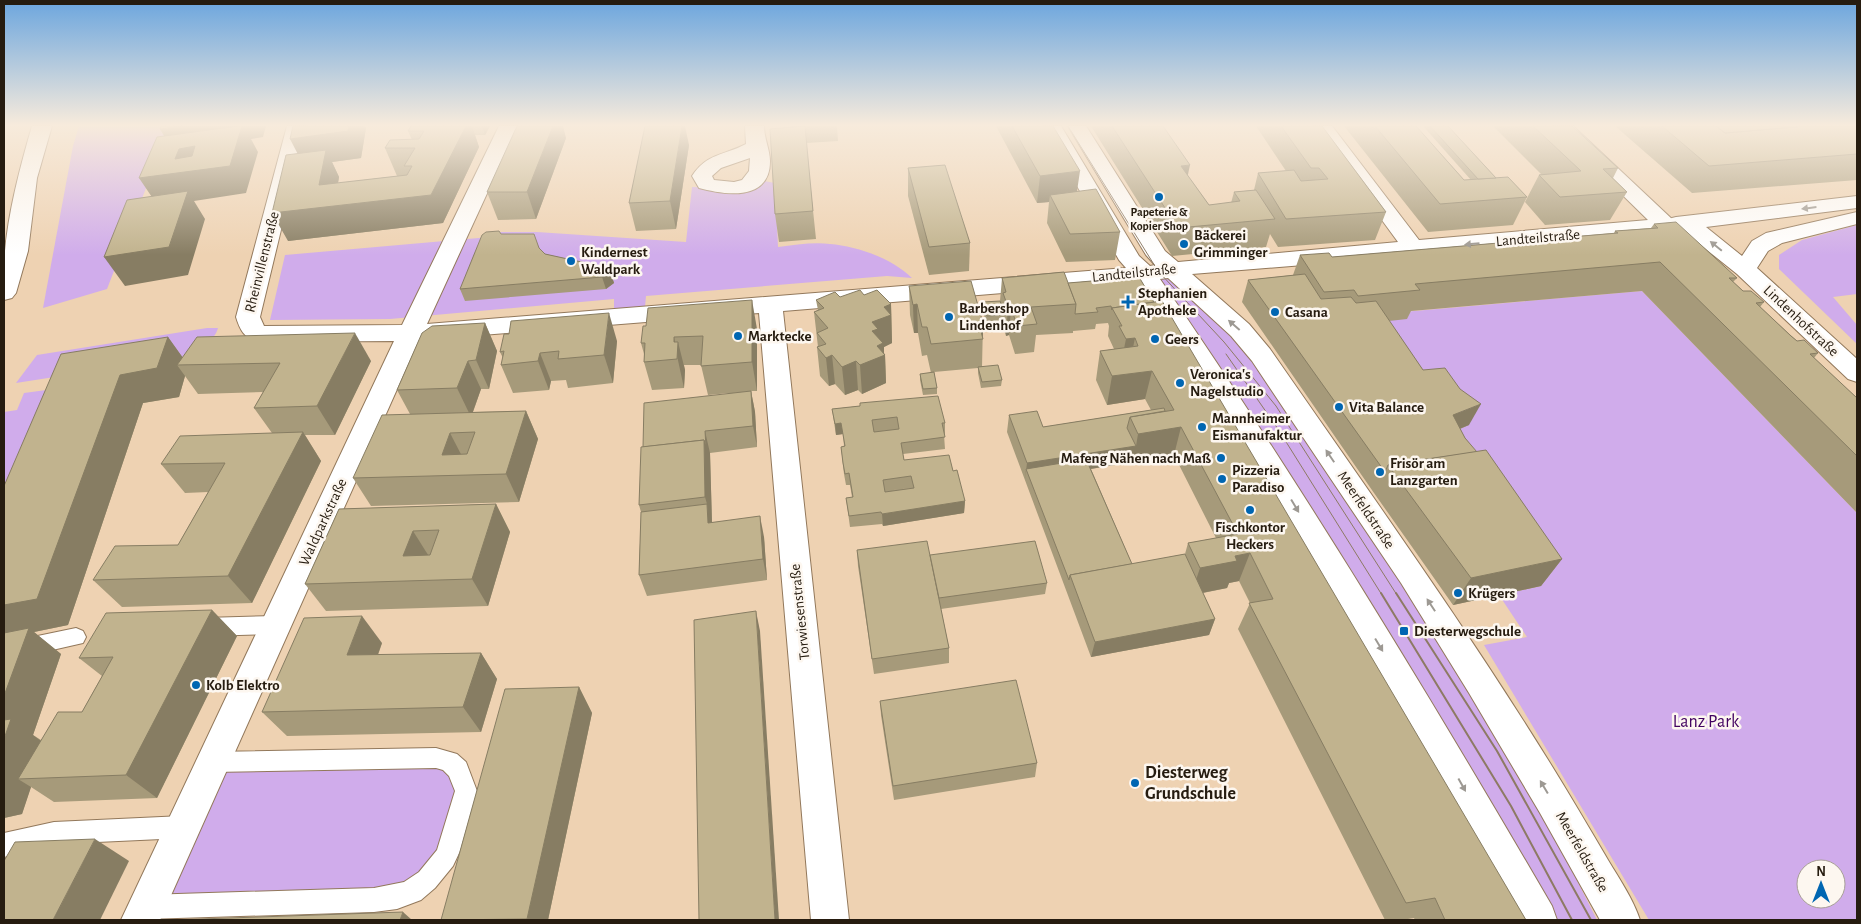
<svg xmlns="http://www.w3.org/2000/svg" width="1861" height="924" font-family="'Alegreya Sans',sans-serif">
<rect width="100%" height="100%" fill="#eed2b2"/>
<g fill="#d0aceb" fill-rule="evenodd">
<polygon points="79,126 170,126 107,289 43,308 73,146"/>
<path d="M764 181 775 183 778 247C795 245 813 242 830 244 857 246 893 259 912 278L887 276 646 296 645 307 614 309V299L390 319 270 320 285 255 490 237 493 232H537L686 242 692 187C720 187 736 202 764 181Z"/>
<polygon points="1857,225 1857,294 1833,297 1857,325 1857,344 1779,269 1779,255 1802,240"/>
<polygon points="1173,269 1307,422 1554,835 1597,920 1538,920 1444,754 1145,274"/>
<path d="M1642 291 1857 513V920H1649L1484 645 1527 637 1499 595 1541 586 1367 323 1403 312ZM1806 869H1836V899H1806Z"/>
<path d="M207 328H218C214 342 200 348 189 356L16 383 37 355Z"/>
<polygon points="69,387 4,545 4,412 17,410 24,393"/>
<polygon points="420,757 458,769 448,851 412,891 146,907 212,762"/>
</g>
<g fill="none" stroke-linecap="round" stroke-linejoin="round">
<defs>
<g id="service">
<polygon points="276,616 283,619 286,625 283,631 276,634 204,636 197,633 194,627 197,621 204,618"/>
<polygon points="76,628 83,631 86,637 83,643 4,661 4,643"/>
<polygon points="436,748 457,754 466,762 477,791 460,851 453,866 435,888 421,900 397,909 374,912 146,919 137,916 134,907 137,898 146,895 374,888 404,882 419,872 437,850 455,791 449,776 443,770 436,768 212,772 204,769 201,762 204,755 212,752"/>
<polygon points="183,816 191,819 195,827 191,835 183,838 54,844 4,857 4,833 54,822"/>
</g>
<g id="minor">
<path d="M32 126H52L37 178 28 251 16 293 12 298 4 300C0 243 16 181 32 126Z"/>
<path d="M287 126H306L260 317 264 326 402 325 499 126H518L427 324 1126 268 1119 260 1043 126H1061L1139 256 1150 266 1155 265 1146 255 1068 126H1086L1165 251 1178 262 1398 242 1313 126H1332L1419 240 1648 220 1552 126H1573L1673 220 1676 225 1673 230 1414 256 1192 274 1249 324 1270 349C1365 486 1462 621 1550 763 1570 795 1589 828 1608 860 1620 880 1633 899 1640 920H1600L1540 813 1469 693 1401 583 1337 488 1252 361 1231 336 1168 278 1160 279C1300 482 1428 693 1552 906L1557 920H1517C1397 703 1274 489 1139 282L783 311 849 920H811L759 313 419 340 160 920H121L394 341 258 342C244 338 240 330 236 317Z"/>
<path d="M745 126H764C764 138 770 150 770 161 770 202 725 195 699 188L692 176C707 153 723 156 746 144ZM750 158 749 171 742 180 734 182 714 180 712 176 721 168Z"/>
</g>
<polygon id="tertiary" points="1857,196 1857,208 1706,227 1742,256 1752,241 1766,233 1857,212 1857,224 1782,243 1768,251 1757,268 1857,359 1857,382 1848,379 1737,274 1682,230 1668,229 1665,224 1668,219 1676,217"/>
</defs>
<use href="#service" stroke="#92785b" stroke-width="2"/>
<use href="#minor" stroke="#92785b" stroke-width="2"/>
<use href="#tertiary" stroke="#92785b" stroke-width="2"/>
<use href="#service" fill="#fff" fill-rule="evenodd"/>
<use href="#minor" fill="#fff" fill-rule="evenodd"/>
<use href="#tertiary" fill="#fff" fill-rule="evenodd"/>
<g stroke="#8d7a64" stroke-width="1">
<polyline points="1068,126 1158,271 1224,342 1276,406 1397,595"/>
<polyline points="1226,354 1278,429 1382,595"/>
</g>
<g stroke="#8d7a64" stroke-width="2">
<polyline points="1381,593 1511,806 1572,920"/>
<polyline points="1396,593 1497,751 1591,920"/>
</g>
</g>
<g fill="#a69a7a" fill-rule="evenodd">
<polygon points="293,126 364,126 366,128 361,158 332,162 339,177 338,183 406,175 397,176 385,148 412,140 408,131 411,126 490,126 485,135 475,135 479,147 443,223 288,241 298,154"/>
<polygon points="790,126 837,126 838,141 806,143 816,239 779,242 775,214"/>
<polygon points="996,126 1053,126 1077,192 1120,232 1115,260 1066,262 1047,223 1049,202 1037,203"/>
<polygon points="1091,126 1163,126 1188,176 1209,205 1231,203 1234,192 1254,190 1258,173 1286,171 1256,126 1322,126 1386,212 1375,240 1278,247 1270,234 1266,247 1172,256"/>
<polygon points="1344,126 1416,126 1464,180 1471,180 1423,126 1448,126 1496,178 1527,197 1513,225 1428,232"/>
<polygon points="1493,126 1572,126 1618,168 1613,178 1627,192 1610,220 1545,225 1525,202 1539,175 1541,174"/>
<polygon points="1615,126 1857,126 1857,180 1692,193"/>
<polygon points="566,138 536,219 498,220 487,192"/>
<polygon points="689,145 676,229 636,231 629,203"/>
<polygon points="908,168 970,243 969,271 929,275 908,196"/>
<polygon points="1654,224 1737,278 1733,282 1743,291 1764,302 1760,307 1797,341 1818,353 1814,358 1857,398 1857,513 1642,291 1411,311 1407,319 1389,321 1423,370 1469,425 1460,429 1465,438 1562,559 1541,586 1453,605 1374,493 1242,302 1248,280 1293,275 1300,255 1332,257 1614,233 1615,231 1651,228"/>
<polygon points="501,234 539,248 545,254 609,268 614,283 606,289 465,301 460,289"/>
<path d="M1139 277 1526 920H1415L1414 918 1402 920H1385L1238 629 1250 603 1239 581 1229 583 1227 588 1203 593 1215 619 1209 635 1091 657 1007 432 1009 415 1043 427 1151 410 1145 399 1107 405 1096 380 1100 351 1114 349 1108 336 1109 326 1108 323 1096 324 1095 329 1073 331V333L1036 335 1034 352 1015 354 1009 335 1006 336 1001 321 986 322 982 308 983 302 1000 301 1002 278 1068 283ZM1174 455 1216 538 1188 543 1185 554 1132 564 1091 469Z"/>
<polygon points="909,286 983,323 982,367 1002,380 1001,386 981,388 978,373 978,368 934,372 937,388 937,394 923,395 920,380 920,374 931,373 927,355 922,356 918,333 914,333 910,315"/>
<polygon points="864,295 891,304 892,343 884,347 884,353 885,355 886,383 862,394 858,390 845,395 835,384 829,386 820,376 817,347 818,347 814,312 818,310 816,300"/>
<polygon points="485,323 497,351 489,389 481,389 473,412 526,411 538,439 519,502 371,506 353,478 410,414 397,390"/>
<polygon points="646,326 757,329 757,391 751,391 755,412 757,447 710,453 712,522 764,537 767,580 647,596 639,575 641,512 639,505 643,447 729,393 708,395 701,365 684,365 685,370 684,388 652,390 644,362 644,354 641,343"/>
<polygon points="168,337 183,358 371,361 335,435 305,435 321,461 252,603 122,607 93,580 178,545 208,492 185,493 161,464 272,433 254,408 263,392 198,394 185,376 179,397 143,403 68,625 34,632 61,654 33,735 41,740 82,712 102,676 79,658 212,610 237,636 157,798 54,802 31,787 22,814 4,818 4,486"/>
<polygon points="617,341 613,383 568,388 566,380 551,381 549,390 513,393 501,365 503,358 500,352"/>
<path d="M860 406 945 423V435H944L945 449 903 454 904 460 953 471 965 501 964 513 883 526 882 524 850 527 846 498 852 497 850 485H846L844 474 841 447 844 446 843 434 836 435 832 409ZM911 488H912L885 491Z"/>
<polygon points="496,504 510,532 488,606 326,611 305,584 339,509"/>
<polygon points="857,550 930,555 1047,583 1045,594 941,609 949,648 949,663 874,674 858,566"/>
<polygon points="382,643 378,655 481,653 497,679 481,732 287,736 262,712"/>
<polygon points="579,687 592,713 548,920 441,920"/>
<polygon points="880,701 1037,763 1035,777 894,800 881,715"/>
</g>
<g fill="#877d63">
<polygon points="184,126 266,126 263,137 251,139 258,152 246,193 194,201 205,219 188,275 125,286 104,257 158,206 139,178 174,164 176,156 160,129"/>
<polygon points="349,126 364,126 366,128 361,158 332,162 339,177 334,206 431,195 466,126 472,126 479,147 443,223 288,241 272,213 304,166 290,139"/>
<polygon points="482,126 490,126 485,135"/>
<polygon points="553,126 563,126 566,138 536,219 527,192"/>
<polygon points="682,126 685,126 689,145 676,229 670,201"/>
<polygon points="1190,165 1184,193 1181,166"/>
<polygon points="1080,171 1076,198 1050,195 1049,202 1037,203 1040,176"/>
<polygon points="610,271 614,283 606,289 602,277"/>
<polygon points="752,300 757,329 757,391 752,362"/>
<polygon points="891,304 892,343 884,347 884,355 885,355 886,383 862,394 860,365 872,322 884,307"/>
<polygon points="917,304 918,333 914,333 913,305"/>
<polygon points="1008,307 1011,307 1009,335 1006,336"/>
<polygon points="609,313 617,341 613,383 604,355"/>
<polygon points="485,323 497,351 489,389 476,360"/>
<polygon points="983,323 983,340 979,324"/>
<polygon points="355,333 371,361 335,435 317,406"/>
<polygon points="168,337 188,365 177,365 185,376 179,397 143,403 68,625 34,632 61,654 33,735 45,744 18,779 31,787 22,814 4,818 4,605 120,375"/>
<polygon points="674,337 677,351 678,342 685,370 684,388 674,342"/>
<polygon points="1135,338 1129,367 1120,368 1126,339"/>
<polygon points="540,353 551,381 549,390 538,361"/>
<polygon points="832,355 835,384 829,386 826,358"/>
<polygon points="468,361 481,389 471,417 457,388"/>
<polygon points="856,361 858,390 845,395 842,367"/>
<polygon points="1152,371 1145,399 1107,405 1112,376"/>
<polygon points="751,391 755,412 757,447 753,426"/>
<polygon points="1481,404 1469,425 1441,436 1453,415"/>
<polygon points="526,411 538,439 519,502 506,474"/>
<polygon points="841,423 843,434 836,435 835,424"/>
<polygon points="1181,427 1174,455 1030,479 1026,469 1025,480 1027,463 1136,446 1138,434"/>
<polygon points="705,431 710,453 712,525 708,523 707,504 705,497 704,440"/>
<polygon points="303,432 321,461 252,603 228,576"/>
<polygon points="450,433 465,462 442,455"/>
<polygon points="965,501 964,513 883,526 882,514"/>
<polygon points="496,504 510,532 488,606 472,579"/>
<polygon points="760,516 764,537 767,580 763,559"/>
<polygon points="413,531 430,558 403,556"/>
<polygon points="1250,553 1239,581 1229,583 1227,588 1191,595 1200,568 1235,556"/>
<polygon points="1562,559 1541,586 1453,605 1471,578"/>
<polygon points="212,610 237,636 157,798 126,775"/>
<polygon points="756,611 760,631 779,920 775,920"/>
<polygon points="362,616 382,643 368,681 347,655"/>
<polygon points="1215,619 1209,635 1091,657 1095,642"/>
<polygon points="481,653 497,679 481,732 463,707"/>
<polygon points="579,687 592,713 548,920 529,920 527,919"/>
<polygon points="95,839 129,861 100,920 53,920"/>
<polygon points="403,912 412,920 400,920"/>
</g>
<g fill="#c1b38e" stroke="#877d63" fill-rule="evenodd">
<polygon points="161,126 184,126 160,129"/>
<path d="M238 126H242L230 166 139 178 157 137ZM195 146 192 156 175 159 179 149Z"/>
<polygon points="293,126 349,126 348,131 290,139"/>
<polygon points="411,126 466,126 431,195 272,213 286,155 326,150 319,185 407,175 412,166 404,166 415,148 385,148 390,140 419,139 424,131 408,131"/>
<polygon points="517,126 553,126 527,192 487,192"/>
<polygon points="645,126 682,126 670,201 629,203"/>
<polygon points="805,126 813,211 775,214 770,129"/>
<polygon points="1012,126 1053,126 1080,171 1040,176"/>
<polygon points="1112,126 1163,126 1190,165 1181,166 1209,205 1240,201 1234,192 1256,190 1275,219 1178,228"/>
<polygon points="1281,126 1322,126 1386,212 1286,219 1258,173 1294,170 1301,181 1328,179 1319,168 1311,168"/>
<polygon points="1375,126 1416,126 1464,180 1508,177 1527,197 1440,204"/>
<polygon points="1430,126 1448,126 1496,178 1478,179"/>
<polygon points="1533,126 1572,126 1618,168 1603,169 1627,192 1560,197 1539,175 1581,171"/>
<polygon points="1662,126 1716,126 1725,133 1798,127 1796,126 1857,126 1857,154 1709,166"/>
<polygon points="1716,126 1784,126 1782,128 1725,133"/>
<polygon points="945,165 970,243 929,247 908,168"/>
<polygon points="1096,189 1120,232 1070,234 1050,195"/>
<polygon points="188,191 169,247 104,257 127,200"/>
<polygon points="1676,222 1737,278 1729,278 1743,291 1751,291 1764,302 1756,303 1791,336 1797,341 1804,340 1818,353 1810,354 1857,398 1857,456 1660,262 1415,284 1420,290 1358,296 1354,290 1324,292 1300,255 1329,253 1332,257 1618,233 1615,231 1658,228 1654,224"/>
<polygon points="499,231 501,234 534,234 539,248 545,254 609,268 610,271 602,277 460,289 482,235 486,232"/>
<polygon points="1064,272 1076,304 1031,307 1037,324 1017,326 1011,307 1008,307 1003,293 1006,292 1002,278"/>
<polygon points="1305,274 1321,299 1351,297 1356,303 1376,301 1423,370 1445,368 1460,389 1481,404 1453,415 1465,438 1477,452 1388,465 1385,472 1248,280"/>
<polygon points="1139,277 1154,302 1112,308 1112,310 1111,306 1096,308 1098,312 1075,314 1076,304 1068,283"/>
<polygon points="971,281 983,323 979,324 983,339 931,344 927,327 922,327 917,304 913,305 909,286"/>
<polygon points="860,290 864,295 877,290 891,304 884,307 891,315 872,322 878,329 872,331 883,343 877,346 885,355 860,365 856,361 842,367 832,355 826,358 817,347 826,344 817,333 828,328 814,312 824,308 816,300 835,292 840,297"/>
<polygon points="752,300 752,362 701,366 703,336 674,337 674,342 678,342 677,359 644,362 645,343 641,343 643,326 646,326 648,308"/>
<polygon points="1000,301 1002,307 1002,315 987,316 983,302"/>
<polygon points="1162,301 1526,920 1445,920 1435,898 1406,903 1249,603 1273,599 1250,553 1235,556 1237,561 1200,568 1188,543 1238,534 1181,427 1138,434 1130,417 1174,410 1152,371 1112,376 1100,351 1138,346 1135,338 1126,339 1119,326 1122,326 1112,308"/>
<polygon points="609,313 604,355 558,359 559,351 540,353 538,361 501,365 504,351 500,352 504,334 509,334 511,321"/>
<polygon points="485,323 476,360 468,361 457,388 397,390 422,333 432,326"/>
<polygon points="355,333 317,406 254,408 280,363 177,365 197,337"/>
<polygon points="168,337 157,368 120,375 37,599 4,605 4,486 61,354"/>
<polygon points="998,365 1002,380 982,382 978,367"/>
<polygon points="934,372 937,388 923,389 920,374"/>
<polygon points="751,391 753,426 705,431 706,447 704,440 643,447 644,403"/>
<path d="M938 396 945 423H942L945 437 901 443 904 460 949 455 953 471 957 470 965 501 882 514 881 512 849 516 846 498 853 497 849 473 845 474 843 463 841 447 845 446 841 423 835 424 832 409 860 406V403ZM897 417 899 429 874 432 872 420ZM911 476 914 488 885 492 883 480Z"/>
<polygon points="1164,408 1165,411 1130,417 1127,428 1136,446 1027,463 1009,415 1037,411 1043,427"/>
<path d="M526 411 506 474 353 478 382 415ZM475 432 467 454 442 455 450 433Z"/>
<polygon points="303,432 228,576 93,580 115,546 178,545 225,463 161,464 180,436"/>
<polygon points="704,440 705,497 639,505 641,447"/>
<polygon points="1486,450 1562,559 1471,578 1388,465"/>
<polygon points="1086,459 1132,564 1070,575 1069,580 1026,469"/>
<path d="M496 504 472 579 305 584 339 509ZM439 530 430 555 403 556 413 531Z"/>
<polygon points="707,504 708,523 760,516 763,559 639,575 641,512"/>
<polygon points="927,541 949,648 872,659 857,550"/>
<polygon points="1035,541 1047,583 939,598 930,555"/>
<polygon points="1185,554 1215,619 1095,642 1070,575"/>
<polygon points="212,610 126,775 18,779 58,712 82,712 113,657 79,658 106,613"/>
<polygon points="756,611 775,920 699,920 694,620"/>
<polygon points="362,616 347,655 481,653 463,707 262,712 304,618"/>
<polygon points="29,628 4,696 4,633"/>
<polygon points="1016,680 1037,763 893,786 880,701"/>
<polygon points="579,687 527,919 441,920 505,689"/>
<polygon points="11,719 4,739 4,720"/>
<polygon points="95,839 53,920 4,920 4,861 15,842"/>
<polygon points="403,912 400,920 171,920"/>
</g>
<defs><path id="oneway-solid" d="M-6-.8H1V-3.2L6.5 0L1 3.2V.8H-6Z" transform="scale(1.25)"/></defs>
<g fill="#9d9993">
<use href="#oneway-solid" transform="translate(1809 208) rotate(173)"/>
<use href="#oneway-solid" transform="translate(1472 244) rotate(175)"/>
<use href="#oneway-solid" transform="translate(1716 246) rotate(-141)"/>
<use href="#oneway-solid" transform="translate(1234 325) rotate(-139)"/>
<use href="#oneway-solid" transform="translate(1330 456) rotate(-124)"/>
<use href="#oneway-solid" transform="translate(1295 506) rotate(59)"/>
<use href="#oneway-solid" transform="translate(1431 605) rotate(-123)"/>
<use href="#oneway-solid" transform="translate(1379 645) rotate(59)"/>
<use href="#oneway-solid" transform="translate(1462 785) rotate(61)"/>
<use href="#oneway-solid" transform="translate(1544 787) rotate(-121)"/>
</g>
<linearGradient id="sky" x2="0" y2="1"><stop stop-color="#6ca6de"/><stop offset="0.49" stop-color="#f7ebdc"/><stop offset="1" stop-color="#f7ebdc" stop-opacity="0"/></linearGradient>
<rect width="1861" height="255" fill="url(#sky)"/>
<g fill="#0066b2" stroke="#fdf7f0" stroke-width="2">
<circle cx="1159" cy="197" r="5"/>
<circle cx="1184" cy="244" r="5"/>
<circle cx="571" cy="261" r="5"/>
<path d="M1125.5 294.5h5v5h5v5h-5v5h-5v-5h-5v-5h5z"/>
<circle cx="1275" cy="312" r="5"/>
<circle cx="949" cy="317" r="5"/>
<circle cx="738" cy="336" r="5"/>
<circle cx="1155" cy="339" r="5"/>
<circle cx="1180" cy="383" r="5"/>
<circle cx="1339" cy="407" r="5"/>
<circle cx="1202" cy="427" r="5"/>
<circle cx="1221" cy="458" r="5"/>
<circle cx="1380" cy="472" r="5"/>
<circle cx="1222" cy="479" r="5"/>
<circle cx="1250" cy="510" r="5"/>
<circle cx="1458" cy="593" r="5"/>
<rect x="1399" y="626" width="10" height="10" rx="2.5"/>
<circle cx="196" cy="685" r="5"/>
<circle cx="1135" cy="783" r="5"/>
</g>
<g text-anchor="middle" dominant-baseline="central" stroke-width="5" stroke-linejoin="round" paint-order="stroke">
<g font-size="12" font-weight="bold" fill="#261c10" stroke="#fdf7f0">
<text x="1159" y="212">Papeterie &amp;<tspan x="1159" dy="14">Kopier Shop</tspan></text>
</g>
<g font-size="15" font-weight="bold" fill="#261c10" stroke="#fdf7f0" text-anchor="start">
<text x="1194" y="235">Bäckerei<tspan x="1194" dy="17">Grimminger</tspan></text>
<text x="581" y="252">Kindernest<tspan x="581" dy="17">Waldpark</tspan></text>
<text x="1138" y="293">Stephanien<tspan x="1138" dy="17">Apotheke</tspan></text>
<text x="959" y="308">Barbershop<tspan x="959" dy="17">Lindenhof</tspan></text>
<text x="1285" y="312">Casana</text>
<text x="748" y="336">Marktecke</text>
<text x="1165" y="339">Geers</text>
<text x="1190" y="374">Veronica's<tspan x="1190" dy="17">Nagelstudio</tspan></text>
<text x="1349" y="407">Vita Balance</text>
<text x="1212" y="418">Mannheimer<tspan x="1212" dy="17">Eismanufaktur</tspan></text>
<text x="1211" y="458" text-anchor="end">Mafeng Nähen nach Maß</text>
<text x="1390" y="463">Frisör am<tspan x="1390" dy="17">Lanzgarten</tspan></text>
<text x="1232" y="470">Pizzeria<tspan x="1232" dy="17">Paradiso</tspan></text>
<text x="1250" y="527" text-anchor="middle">Fischkontor<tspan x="1250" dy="17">Heckers</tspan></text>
<text x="1468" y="593">Krügers</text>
<text x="1414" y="631">Diesterwegschule</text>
<text x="206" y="685">Kolb Elektro</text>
</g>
<g font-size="15" fill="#261c10" stroke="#fdf7f0">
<text transform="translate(1538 238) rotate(-5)">Landteilstraße</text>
<text transform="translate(262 262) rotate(-76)">Rheinvillenstraße</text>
<text transform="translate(1134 273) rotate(-6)">Landteilstraße</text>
<text transform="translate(1801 321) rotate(43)">Lindenhofstraße</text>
<text transform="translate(1366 510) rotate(56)">Meerfeldstraße</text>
<text transform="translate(323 522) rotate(-65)">Waldparkstraße</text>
<text transform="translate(800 612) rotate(-96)">Torwiesenstraße</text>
<text transform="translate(1582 852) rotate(60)">Meerfeldstraße</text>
</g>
<g font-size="18" fill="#420360" stroke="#fdf7f0">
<text x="1706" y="722">Lanz Park</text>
</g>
<g font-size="18" font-weight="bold" fill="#261c10" stroke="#fdf7f0" text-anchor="start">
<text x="1145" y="773">Diesterweg<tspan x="1145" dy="21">Grundschule</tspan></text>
</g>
</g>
<rect width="1861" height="924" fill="none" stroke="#261c10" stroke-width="10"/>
<g transform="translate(1821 884)"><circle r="24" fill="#fdf7f0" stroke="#a79f96"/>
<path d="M0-4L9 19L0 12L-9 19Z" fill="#0066b2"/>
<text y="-8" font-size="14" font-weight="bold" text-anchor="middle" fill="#261c10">N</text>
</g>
</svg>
